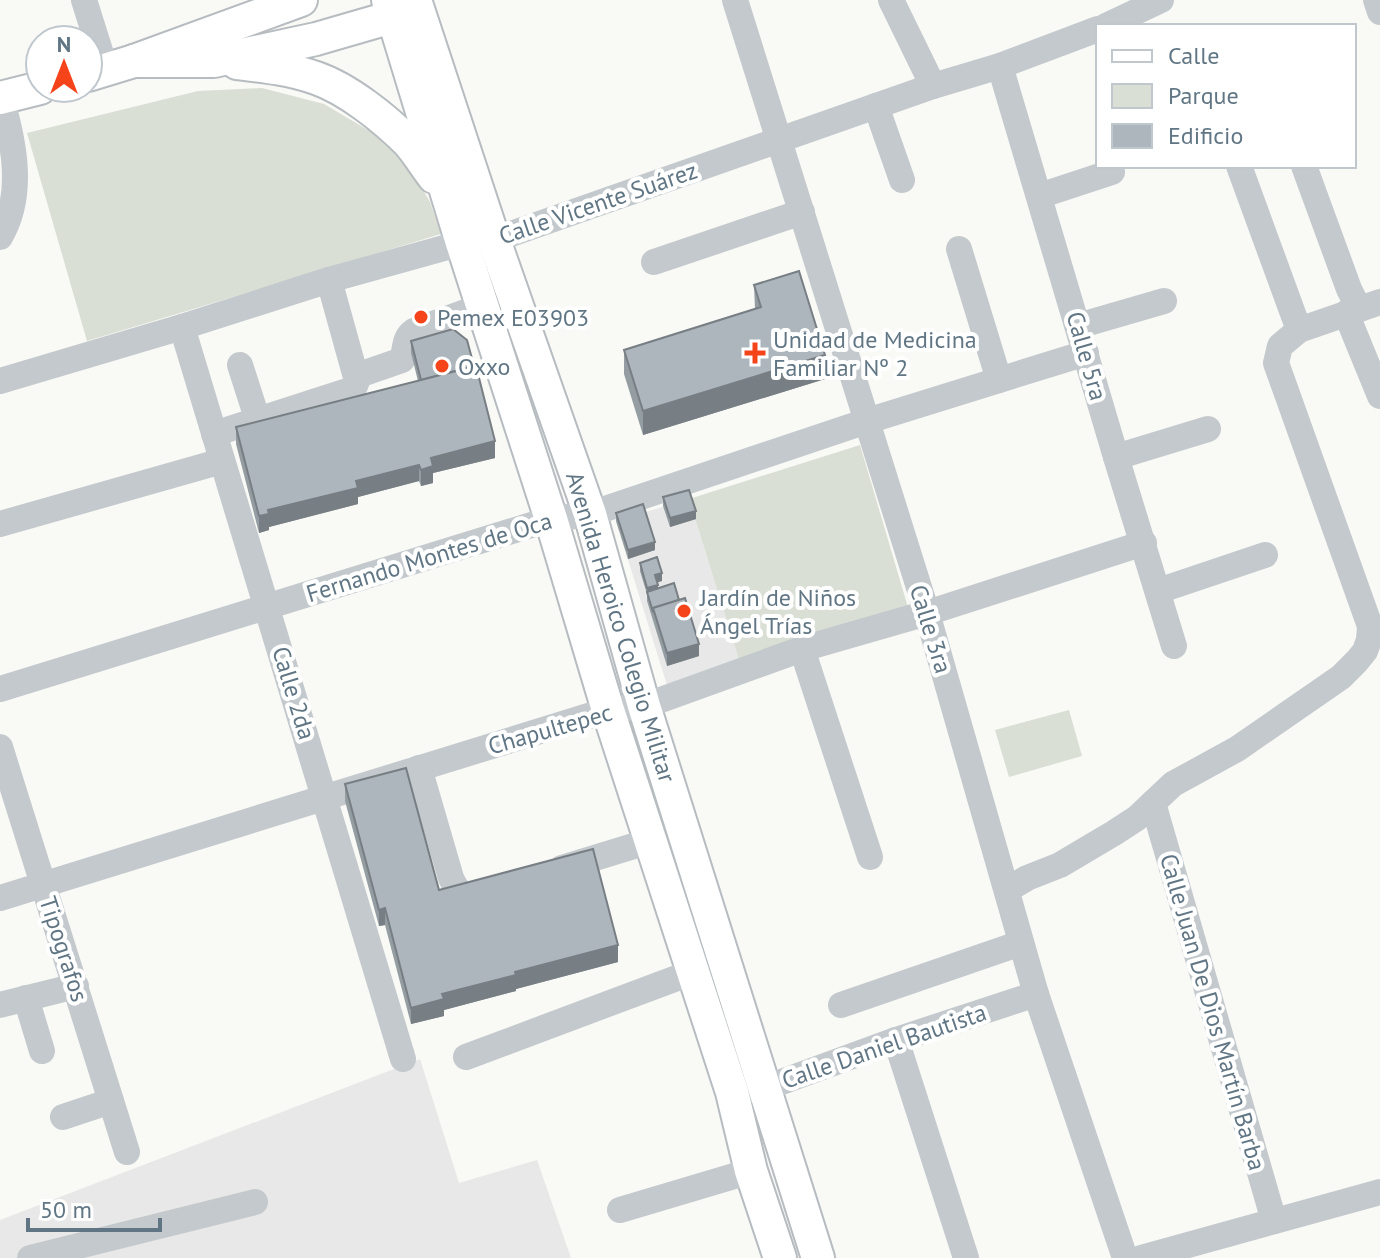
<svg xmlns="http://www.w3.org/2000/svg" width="1380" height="1258" font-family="'PT Sans',sans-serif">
<rect width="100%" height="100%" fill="#f9f9f6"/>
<g fill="#e7e8e7">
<polygon points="689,499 740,663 667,685 616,521"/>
<polygon points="420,1059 459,1183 537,1160 571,1258 0,1258 0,1220"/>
</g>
<g fill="#d9dfd4">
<polygon points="262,88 324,104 373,133 411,170 430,202 441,234 87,341 27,133 198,91"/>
<polygon points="860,445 910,614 740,663 689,499"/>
<polygon points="1069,710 1082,756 1009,777 995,730"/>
</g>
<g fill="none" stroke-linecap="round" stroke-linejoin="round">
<defs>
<g id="major">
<polyline points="388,0 462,243 551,519 608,710 732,1092 751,1171 780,1258"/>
<polyline points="415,0 494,240 590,514 644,706 818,1258"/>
<polyline points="134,61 214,61 316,39 392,17 414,16"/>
<path d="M237 63C263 66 291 69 316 78 348 89 385 119 408 142 418 153 425 166 434 177"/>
<polyline points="88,75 134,61 301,0"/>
<polyline points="0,98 40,88"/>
</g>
</defs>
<use href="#major" stroke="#b6bcc0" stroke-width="36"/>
<g stroke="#c3c9cc" stroke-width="26">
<polyline points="84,0 106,70"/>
<polyline points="735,0 927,613 1036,994 1125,1258"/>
<polyline points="891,0 933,86"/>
<polyline points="1376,0 1380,12"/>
<polyline points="1106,26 1161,0"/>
<polyline points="1000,66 1116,457 1174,646"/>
<polyline points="876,106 902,180"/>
<polyline points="1239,166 1299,330"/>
<polyline points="1304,166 1349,289 1359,309"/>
<polyline points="1039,196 1112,172"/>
<path d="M0 237C25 195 14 142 1 98"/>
<polyline points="959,249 999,380"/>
<polyline points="654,262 802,212"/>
<polyline points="1346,313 1380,396"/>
<polyline points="1078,326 1164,301"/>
<polyline points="182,327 403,1059"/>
<polyline points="240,365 258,421"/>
<path d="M356 376 402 360C406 350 403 338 414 331L482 306"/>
<polyline points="0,381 182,327 329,280 462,243 494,240 933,86 1000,66 1098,29"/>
<polyline points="214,434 350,390 355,386 357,381 329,280"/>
<polyline points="1116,457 1208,429"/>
<polyline points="0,524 222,461"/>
<polyline points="1158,591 1265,555"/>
<polyline points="802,649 870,857"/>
<polyline points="0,689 551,519 590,514 867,421 1086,353"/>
<polyline points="0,747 127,1152"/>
<path d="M419 768 451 878C460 897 466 898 486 891"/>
<polyline points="1153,803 1274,1221"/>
<polyline points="562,868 650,841"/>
<polyline points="1007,890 1027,878 1060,865 1114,833 1137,818 1173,784 1237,749 1341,677 1357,661 1365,651 1369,640 1370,626 1276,363 1280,346 1299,330 1380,302"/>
<polyline points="0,898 608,710 644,706 802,649 927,613 1144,543"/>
<polyline points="26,998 42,1051"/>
<polyline points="0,1005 76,986"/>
<polyline points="841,1005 1021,943"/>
<polyline points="896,1040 966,1258"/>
<polyline points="466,1057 693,972"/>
<polyline points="747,1090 765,1088 896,1040 1036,994"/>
<polyline points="63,1117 111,1101"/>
<polyline points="620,1210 751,1171"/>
<polyline points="30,1258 255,1202"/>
<polyline points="1141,1258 1380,1192"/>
</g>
<use href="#major" stroke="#fff" stroke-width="32"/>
</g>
<g fill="#949da2">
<polygon points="754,285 825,379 643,435 624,374 624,350 755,309"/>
<polygon points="411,341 495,458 433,473 433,483 421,486 419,481 358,497 358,504 269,527 269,530 259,533 236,444 236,427 418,381 411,353"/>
<polygon points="663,497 696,519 670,527 663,506"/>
<polygon points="616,513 655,550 628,559 616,521"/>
<polygon points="640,563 662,581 657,582 658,588 699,656 667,666 647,601 647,594 640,571"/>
<polygon points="345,784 439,890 618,962 516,989 516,991 444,1010 444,1016 411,1024 385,925 379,926 345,801"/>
</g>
<g fill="#787f84">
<polygon points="825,355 825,379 643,435 643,411"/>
<polygon points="495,441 495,458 433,473 433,483 421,486 421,470 431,458"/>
<polygon points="419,465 419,481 358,497 358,504 269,527 269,530 259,533 259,516 268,510 356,481"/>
<polygon points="696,511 696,519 670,527 670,518"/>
<polygon points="655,542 655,550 628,559 628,550"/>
<polygon points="662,573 662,581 655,583 655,575"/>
<polygon points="658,585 658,593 647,596 647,588"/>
<polygon points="699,644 699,656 667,666 667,653"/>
<polygon points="385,908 385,925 379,926 379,910"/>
<polygon points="618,945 618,962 516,989 516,991 444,1010 444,1016 411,1024 411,1008 442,994 515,972"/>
</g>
<g fill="#acb6bc" stroke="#787f84" stroke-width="2">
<polygon points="799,271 825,355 643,411 624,350 761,307 754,285"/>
<polygon points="453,329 467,340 474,366 421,380 411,341"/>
<polygon points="476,366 495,441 431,458 433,466 421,470 419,465 356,481 358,488 268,510 269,514 259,516 236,427"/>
<polygon points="689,490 696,511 670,518 663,497"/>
<polygon points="643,504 655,542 628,550 616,513"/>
<polygon points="657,557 662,573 655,575 658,585 647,588 640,563"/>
<polygon points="674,583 679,600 653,608 653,612 647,592"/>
<polygon points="685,598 699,644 667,653 653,608"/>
<polygon points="406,768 439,890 593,849 618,945 515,972 516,975 442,994 444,999 411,1008 385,908 379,910 345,784"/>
</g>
<g fill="#f5431a" stroke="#fff" stroke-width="3">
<circle cx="421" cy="317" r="8"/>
<path d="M751 341h8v8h8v8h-8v8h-8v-8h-8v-8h8z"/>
<circle cx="442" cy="366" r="8"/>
<circle cx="684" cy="611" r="8"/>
</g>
<g text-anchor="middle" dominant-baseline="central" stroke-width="8" stroke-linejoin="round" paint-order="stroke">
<g font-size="24" fill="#617684" stroke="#fff">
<text transform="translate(598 203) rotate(-19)">Calle Vicente Suárez</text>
<text transform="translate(1087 356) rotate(74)">Calle 5ra</text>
<text transform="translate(429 557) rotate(-17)">Fernando Montes de Oca</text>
<text transform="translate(621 627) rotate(73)">Avenida Heroico Colegio Militar</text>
<text transform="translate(931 629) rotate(73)">Calle 3ra</text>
<text transform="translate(294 693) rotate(73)">Calle 2da</text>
<text transform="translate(550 729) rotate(-16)">Chapultepec</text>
<text transform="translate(64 949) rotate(72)">Tipografos</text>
<text transform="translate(1213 1012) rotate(74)">Calle Juan De Dios Martín Barba</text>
<text transform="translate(884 1046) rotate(-19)">Calle Daniel Bautista</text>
</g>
<g font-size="24" fill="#617684" stroke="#fff" text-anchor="start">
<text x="437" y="317">Pemex E03903</text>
<text x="773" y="339">Unidad de Medicina<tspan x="773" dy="28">Familiar Nº 2</tspan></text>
<text x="458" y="366">Oxxo</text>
<text x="700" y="597">Jardín de Niños<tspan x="700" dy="28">Ángel Trías</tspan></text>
</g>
</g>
<rect x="1096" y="24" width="260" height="144" fill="#ffffff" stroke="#c0c8ce" stroke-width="2"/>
<rect x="1112" y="50" width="40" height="12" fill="#ffffff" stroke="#c0c8ce" stroke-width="2"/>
<text x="1168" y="64" font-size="24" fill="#617684">Calle</text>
<rect x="1112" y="84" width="40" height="24" fill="#d9dfd4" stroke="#c0c8ce" stroke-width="2"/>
<text x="1168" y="104" font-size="24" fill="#617684">Parque</text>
<rect x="1112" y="124" width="40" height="24" fill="#acb6bc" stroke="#c0c8ce" stroke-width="2"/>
<text x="1168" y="144" font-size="24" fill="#617684">Edificio</text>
<g transform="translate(64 64)"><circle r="38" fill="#ffffff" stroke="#c0c8ce" stroke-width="2"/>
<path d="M0-6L14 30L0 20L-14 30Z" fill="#f5431a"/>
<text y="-12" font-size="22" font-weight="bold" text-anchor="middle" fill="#617684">N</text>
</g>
<path d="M28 1218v12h132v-12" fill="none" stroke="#617684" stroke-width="4"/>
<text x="40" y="1218" font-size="24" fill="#617684" stroke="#ffffff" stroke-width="6" paint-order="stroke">50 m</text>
</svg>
